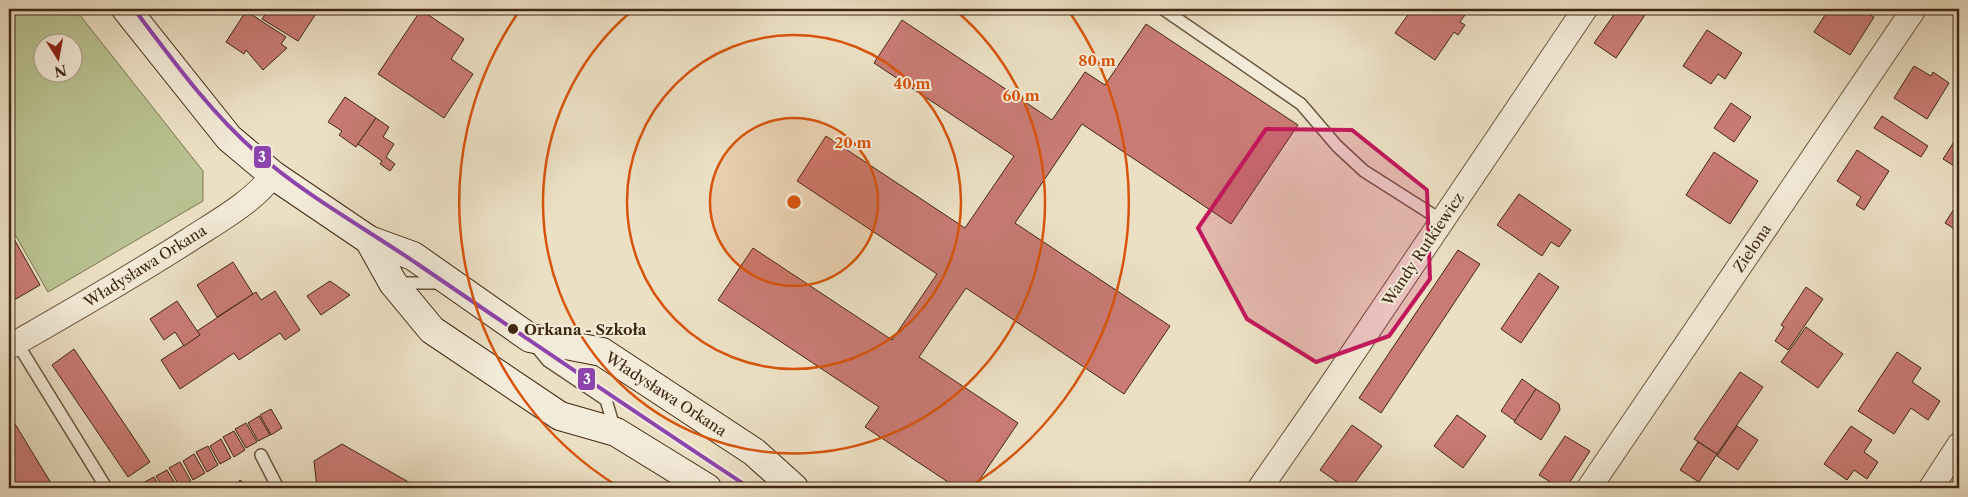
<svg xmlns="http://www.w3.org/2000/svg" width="1968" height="497" font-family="'Libre Caslon Text',serif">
<rect width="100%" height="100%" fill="#ece0c4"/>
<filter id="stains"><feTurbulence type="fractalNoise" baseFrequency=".004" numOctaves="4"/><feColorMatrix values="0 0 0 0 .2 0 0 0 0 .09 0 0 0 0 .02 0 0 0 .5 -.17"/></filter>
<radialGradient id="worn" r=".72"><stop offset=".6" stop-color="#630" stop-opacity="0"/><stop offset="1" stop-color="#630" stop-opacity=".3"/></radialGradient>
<path fill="#b9c292" stroke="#7c7552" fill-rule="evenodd" d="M9 9H75L203 171V201L48 292 9 224ZM72 42V72H42V42Z"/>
<g fill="#c97b74" stroke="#402812">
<polygon points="269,9 319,9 298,41 262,19"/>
<polygon points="1412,9 1469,9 1460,22 1465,25 1458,35 1454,32 1435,60 1395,33"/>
<polygon points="1618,9 1649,9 1616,58 1594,43"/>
<polygon points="1829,9 1860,9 1874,17 1850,55 1814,32"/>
<polygon points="421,10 464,39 451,59 473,74 444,118 378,74"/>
<polygon points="246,11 286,37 281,44 287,48 263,70 246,50 244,54 226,42"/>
<polygon points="902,20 1052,120 1085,72 1105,85 1146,24 1298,125 1231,224 1082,124 1015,223 1170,326 1124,394 966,288 919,357 1018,423 974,488 957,488 865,427 879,407 718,300 753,248 892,340 937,274 797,181 826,136 965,228 1014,156 874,63"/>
<polygon points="1707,30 1742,53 1725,79 1718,74 1711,84 1683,66"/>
<polygon points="1914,66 1931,76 1933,72 1949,83 1927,119 1894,98"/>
<polygon points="345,97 376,118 356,147 339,135 342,131 328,122"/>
<polygon points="1731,103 1751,117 1734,142 1714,128"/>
<polygon points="1882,116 1928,146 1921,157 1874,128"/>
<polygon points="376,118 389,127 383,137 394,144 386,157 395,164 390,171 380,164 382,161 358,144"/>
<polygon points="1959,134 1959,169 1943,159"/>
<polygon points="1857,150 1889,171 1864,210 1856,205 1861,197 1837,181"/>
<polygon points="1714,152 1758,181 1730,224 1686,195"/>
<polygon points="1519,194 1571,230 1559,247 1551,242 1542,256 1497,225"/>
<polygon points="1959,201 1959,232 1945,223"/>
<polygon points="9,230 40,285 9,303"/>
<polygon points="1458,250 1480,264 1381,413 1359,398"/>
<polygon points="233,262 253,294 217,317 197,285"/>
<polygon points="1539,273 1559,287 1521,343 1501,329"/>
<polygon points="330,281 350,295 321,315 307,296"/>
<polygon points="1806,287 1823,299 1788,350 1775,341 1784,327 1781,325"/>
<polygon points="275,291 300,330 285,340 280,333 239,360 234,353 180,389 161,360 200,335 197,331 256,292 261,300"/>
<polygon points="177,301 200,335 184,346 175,332 164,340 150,319"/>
<polygon points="1806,327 1843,354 1818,388 1781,362"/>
<polygon points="74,349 150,462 128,477 52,365"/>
<polygon points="1897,352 1921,368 1912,382 1940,401 1928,420 1911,408 1894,434 1858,411"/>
<polygon points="1740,372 1763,387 1717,454 1694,439"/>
<polygon points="1522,379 1536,389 1515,421 1501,411"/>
<polygon points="1536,389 1559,404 1560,410 1541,440 1514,422"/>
<polygon points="271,409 282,428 271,435 260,415"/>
<polygon points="9,414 54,488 9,488"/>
<polygon points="1457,415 1486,436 1463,468 1434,446"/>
<polygon points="259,416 270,435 258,441 248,423"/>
<polygon points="246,423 257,442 246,448 235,429"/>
<polygon points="1352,425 1382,446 1351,488 1346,488 1320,470"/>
<polygon points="1737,426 1758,440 1738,470 1717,456"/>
<polygon points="1851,426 1872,440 1864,452 1878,462 1867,479 1854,470 1847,480 1824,464"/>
<polygon points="234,431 245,450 234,457 223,437"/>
<polygon points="1565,436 1590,451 1566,488 1560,488 1539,475"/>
<polygon points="221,439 231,458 220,464 210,446"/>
<polygon points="1698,442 1717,454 1699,482 1680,470"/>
<polygon points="342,444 419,488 317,488 314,461"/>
<polygon points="208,446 218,465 207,472 196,452"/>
<polygon points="194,454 205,473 193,480 183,461"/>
<polygon points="180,462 191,481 180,487 169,468"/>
<polygon points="167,470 178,488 163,488 156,476"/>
<polygon points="154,477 160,488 146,488 143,483"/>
<polygon points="240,480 250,488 233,488"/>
</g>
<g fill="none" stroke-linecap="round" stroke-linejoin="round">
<defs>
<g id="lane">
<polyline points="1163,9 1301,104 1337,146 1364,171 1441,220"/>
<polyline points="397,283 441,283"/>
<polyline points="17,343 104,484"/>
<polyline points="534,344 548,361 606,400 615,430"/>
<polyline points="261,455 278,488"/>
</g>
<g id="street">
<path d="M9 347C70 312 130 278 189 240 218 221 252 203 273 175"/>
<polyline points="1260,488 1330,387 1585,9"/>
<polyline points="1589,488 1914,9"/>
<polyline points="1931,488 1959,445"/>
</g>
<g id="secondary">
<polyline points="126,9 229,138 273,175 369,240 413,256 530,338 602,352 754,452 794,488"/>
<polyline points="369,240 393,283 432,330 560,416 616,432 707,488"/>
</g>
</defs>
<use href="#lane" stroke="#6b563e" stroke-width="14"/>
<use href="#street" stroke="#6b563e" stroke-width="26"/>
<use href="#secondary" stroke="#402812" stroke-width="30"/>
<use href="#lane" stroke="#f3ebd9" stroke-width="11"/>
<use href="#street" stroke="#f3ebd9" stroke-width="24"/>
<use href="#secondary" stroke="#f3ebd9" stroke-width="28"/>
<defs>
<path id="tram-1" d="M134 9C172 59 209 111 257 153 306 196 365 228 419 265 529 340 639 415 750 488"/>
</defs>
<use href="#tram-1" stroke="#f3ebd9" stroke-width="8"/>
<use href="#tram-1" stroke="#8e44ad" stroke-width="4"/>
</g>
<path fill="#c2185b" fill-opacity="0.2" stroke="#c2185b" stroke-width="4" stroke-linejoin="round" d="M1266 129 1352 130 1427 190 1430 279 1389 336 1316 362 1247 319 1198 228Z"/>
<circle cx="794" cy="202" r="84" fill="#d7540d" fill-opacity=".12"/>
<g fill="none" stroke="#d7540d" stroke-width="2.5">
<circle cx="794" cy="202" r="84"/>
<circle cx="794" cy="202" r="167"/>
<path d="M955 10A251 251 0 1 1 633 10"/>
<path d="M619 487A334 334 0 0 1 520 10M1068 10A334 334 0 0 1 969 487"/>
</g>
<circle fill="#402812" stroke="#f3ebd9" stroke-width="2" cx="513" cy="329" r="6"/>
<g text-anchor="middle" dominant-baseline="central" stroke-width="4" stroke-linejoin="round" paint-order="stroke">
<g font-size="15" fill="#402812" stroke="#f3ebd9">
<text transform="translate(1752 248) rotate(-56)">Zielona</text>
<text transform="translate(1423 249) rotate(-56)">Wandy Rutkiewicz</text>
<text transform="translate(145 266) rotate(-32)">Władysława Orkana</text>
<text transform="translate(666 394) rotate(33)">Władysława Orkana</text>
</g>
<g font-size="15" font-weight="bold" fill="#402812" stroke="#f3ebd9" text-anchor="start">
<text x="524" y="329">Orkana - Szkoła</text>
</g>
</g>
<circle cx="794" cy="202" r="8" fill="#d7540d" stroke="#f3ebd9" stroke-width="2.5"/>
<g font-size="15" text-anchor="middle" font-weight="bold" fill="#d7540d" stroke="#f3ebd9" stroke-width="4" stroke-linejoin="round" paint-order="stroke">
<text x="1097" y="66">80 m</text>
<text x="912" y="89">40 m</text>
<text x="1021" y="101">60 m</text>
<text x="853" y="148">20 m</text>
</g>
<g stroke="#f3ebd9" stroke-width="2">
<rect x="253" y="145" width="19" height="24" rx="5" fill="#8e44ad"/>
<rect x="577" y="367" width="19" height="24" rx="5" fill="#8e44ad"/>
</g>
<g font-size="14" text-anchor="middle" font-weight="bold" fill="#fff">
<text x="262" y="162">3</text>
<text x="587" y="384">3</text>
</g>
<rect width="1968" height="497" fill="none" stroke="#ece0c4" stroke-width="30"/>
<rect x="10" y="10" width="1948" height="477" fill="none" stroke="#402812" stroke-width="2.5"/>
<rect x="15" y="15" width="1938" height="467" fill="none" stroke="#402812"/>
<g transform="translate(58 58) rotate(169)"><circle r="24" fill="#f3ebd9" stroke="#ab9d89"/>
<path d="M0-4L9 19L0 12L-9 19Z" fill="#8f2418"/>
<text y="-8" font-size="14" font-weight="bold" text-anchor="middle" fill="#402812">N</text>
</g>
<rect width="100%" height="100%" filter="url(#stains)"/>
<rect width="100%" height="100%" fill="url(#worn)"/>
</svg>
